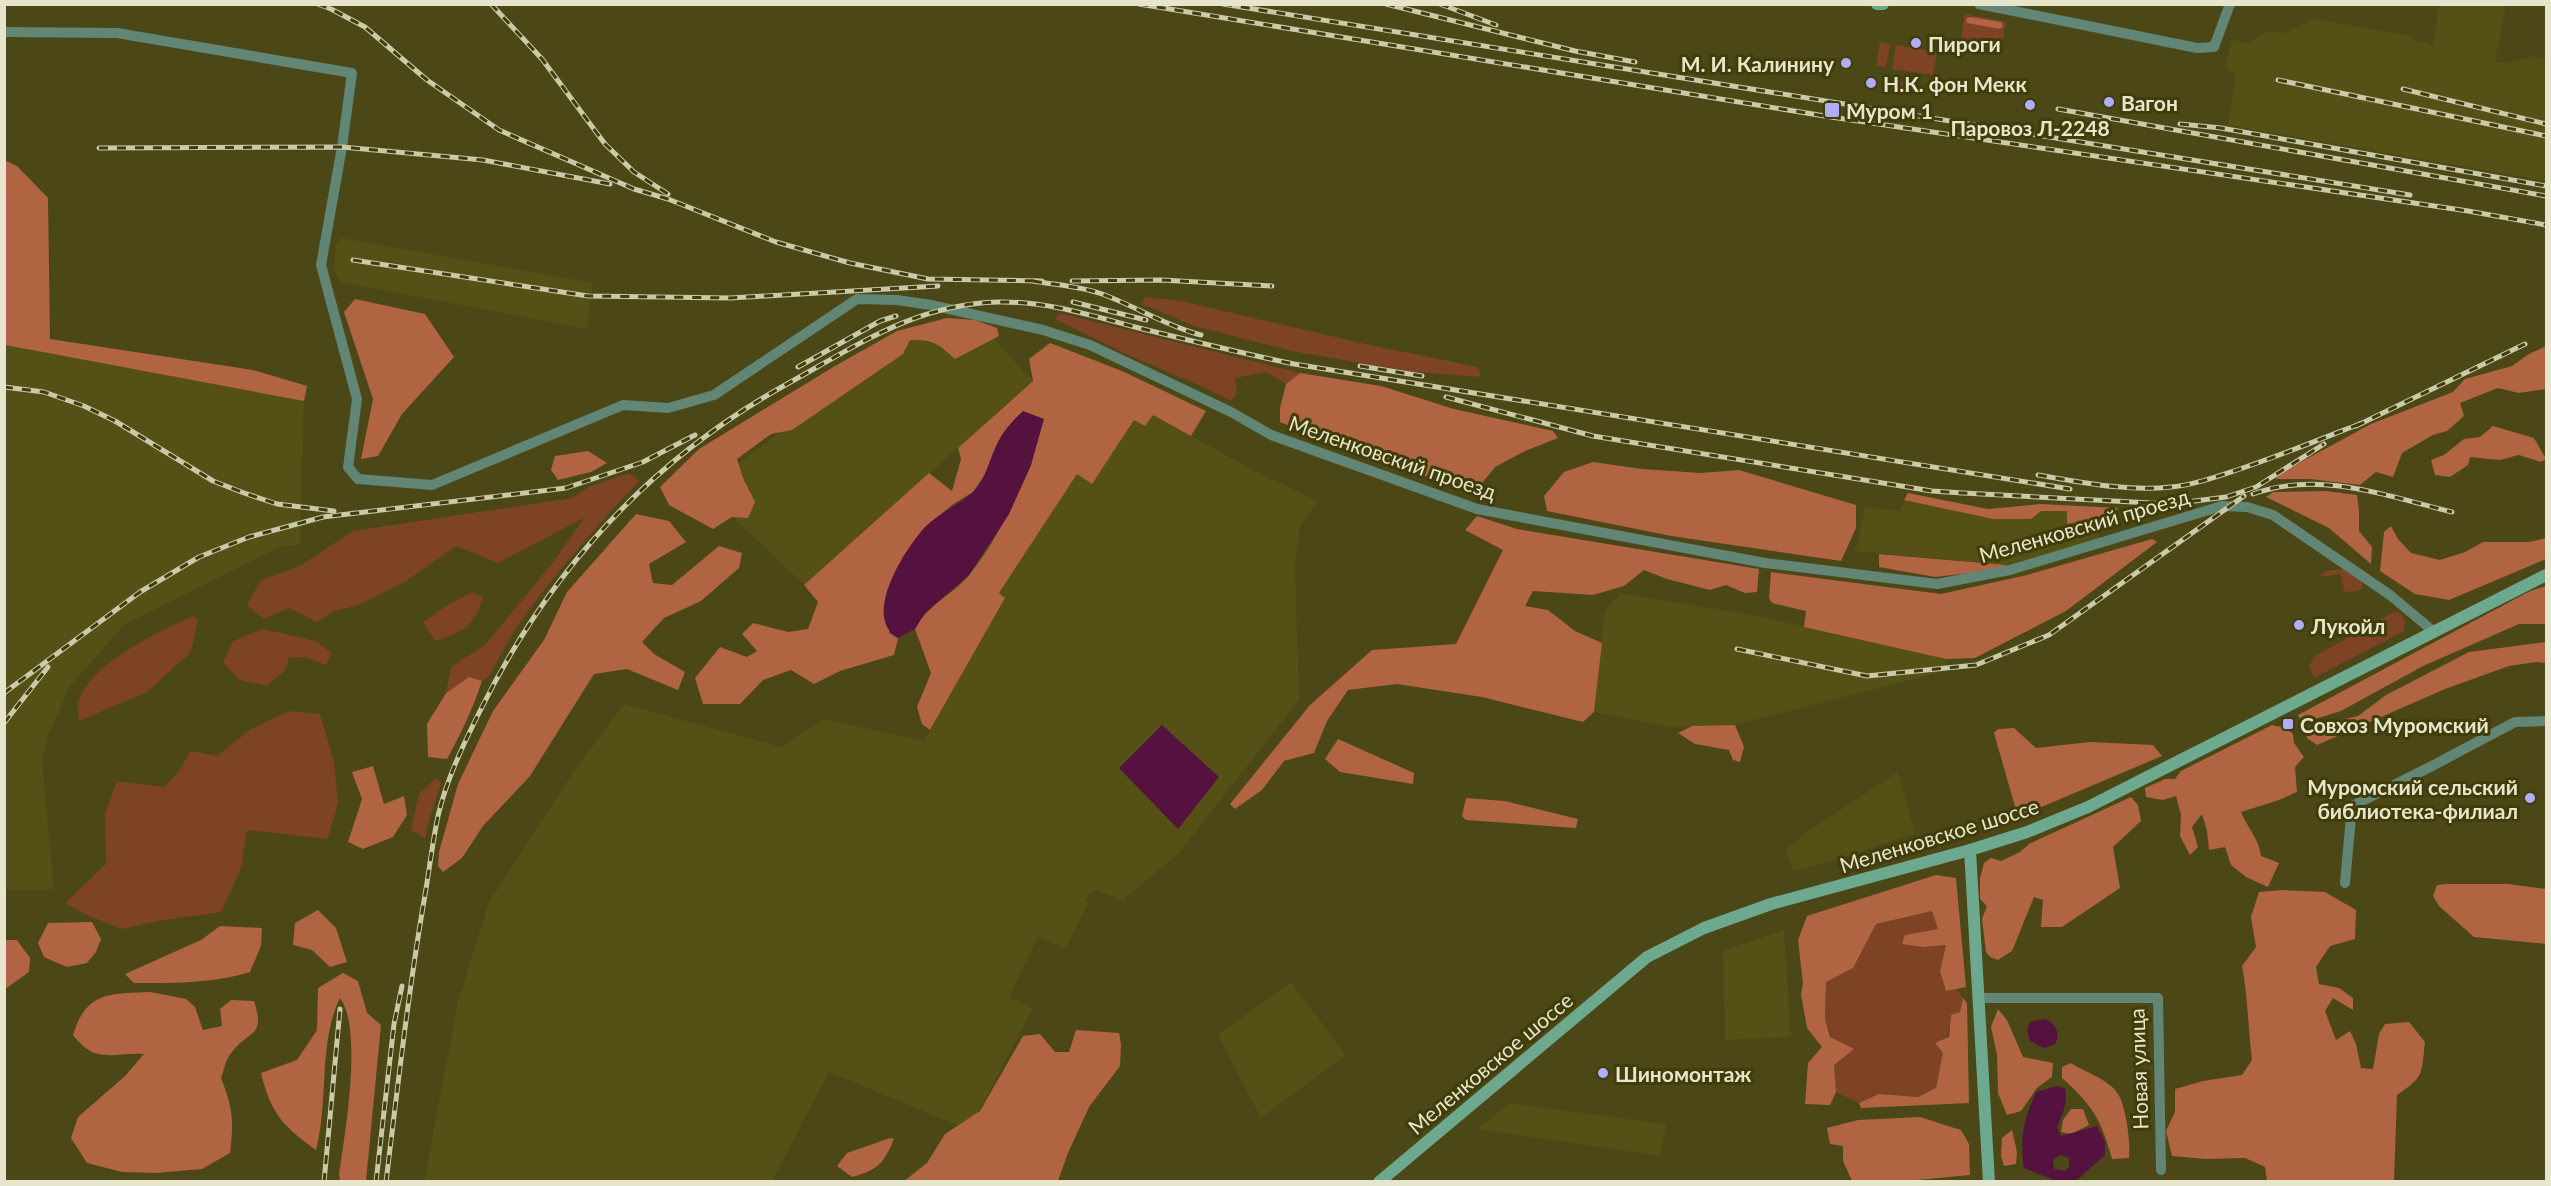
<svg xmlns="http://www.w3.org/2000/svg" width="2551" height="1186" font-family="Lato,sans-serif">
<rect width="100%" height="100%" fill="#4b4717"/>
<g fill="#555015">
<polygon points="2439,5 2506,5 2495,62 2507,63 2532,56 2546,59 2546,181 2228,125 2234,84 2235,73 2228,72 2228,69 2225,68 2231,40 2247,43 2269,31 2284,33 2315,19 2412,36 2412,40 2430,44 2433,47"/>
<polygon points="342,238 593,283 587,329 340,282 334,268 336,245"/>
<polygon points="980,324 1033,381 804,585 703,489 911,336"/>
<polygon points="4,345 304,401 300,545 283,546 125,624 70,686 48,736 42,760 54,889 5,889"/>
<polygon points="1152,415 1257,472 1318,501 1300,526 1295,562 1299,700 1178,854 1123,900 1095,890 1088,895 1085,901 1088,903 1065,949 1038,936 1009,997 1033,1008 969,1130 829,1072 772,1181 424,1182 458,1001 489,902 574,771 624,704 781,747 824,719 924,741 1005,598 999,593 1077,474 1092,483 1134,420"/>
<polygon points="1904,500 1993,519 2041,511 2067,511 2067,524 2093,520 2100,539 2006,565 1856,551 1865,507 1900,511"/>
<polygon points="1620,593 1753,615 1946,659 1945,671 1735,725 1670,727 1594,712 1605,611"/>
<polygon points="1898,772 1915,833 1836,860 1793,871 1786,850 1807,832"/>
<polygon points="1784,930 1791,1037 1725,1040 1723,951"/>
<polygon points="1291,982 1346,1055 1261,1118 1218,1035"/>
<polygon points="1510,1103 1666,1124 1661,1156 1477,1129"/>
</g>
<g fill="#7e4225">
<polygon points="1965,14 2006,22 2001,51 1960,43"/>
<polygon points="1880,42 1890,44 1886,67 1876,66"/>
<polygon points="1896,45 1937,52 1933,75 1892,69"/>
<polygon points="1889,80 1910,83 1908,91 1888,88"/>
<polygon points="1144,297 1181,301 1370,345 1478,367 1481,377 1415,372 1296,352 1194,326 1142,304"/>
<polygon points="1059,313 1300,373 1286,384 1266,372 1235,378 1237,393 1231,401 1203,387 1126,354 1055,319"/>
<path d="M630 473 639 481C597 526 555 573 519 624 508 640 499 659 489 676L482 681 469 678 446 693 451 667 485 645 554 561 584 518 498 563 456 546 405 582 359 605 334 611 317 622 289 608 264 619 247 605 261 580 300 566 353 531 572 498 591 486Z"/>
<polygon points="2344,569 2361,581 2363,588 2358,591 2344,592 2341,574 2318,577 2326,571"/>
<path d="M472 592 483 597C474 627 464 631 435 641L423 622 446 606Z"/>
<polygon points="2394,612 2401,613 2405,621 2404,631 2314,678 2309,666 2315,656"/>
<path d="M193 616 198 620 191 652 147 692 79 721C79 716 77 708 78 703 90 663 158 632 193 616Z"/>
<polygon points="263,629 316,641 332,653 326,665 306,657 289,658 286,669 267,686 239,680 223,662 233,641"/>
<polygon points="290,711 320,714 334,762 338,802 328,839 247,830 241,869 221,912 158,921 122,929 89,916 65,903 106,864 105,813 117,781 164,787 180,770 190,751 217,756 251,729"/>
<polygon points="437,777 441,783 430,817 425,838 411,830 419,794"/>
<path d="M1932 911 1939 929 1905 935 1923 947 1946 945 1940 971 1946 991 1957 989 1963 998 1960 1012 1951 1016C1948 1040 1941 1063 1936 1088L1918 1097 1879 1094 1859 1103 1836 1092 1831 1037 1825 1018 1826 982 1853 968 1876 924Z"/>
</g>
<g fill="#b06441">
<polygon points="1970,17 2001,22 2003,26 2000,29 1967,23 1966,19"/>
<polygon points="4,160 17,166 48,198 50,339 253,370 307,386 304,401 5,345"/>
<polygon points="355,299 425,314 454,357 402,414 378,456 361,459 373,399 344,312"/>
<path d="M947 318 975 320 997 328 999 336 955 359C939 344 933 339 910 340L903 354 792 430 771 434 737 459 743 478 755 502 748 518 732 517 713 529 669 505 660 487 699 449 835 366 897 331Z"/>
<path d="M1050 343 1122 371 1206 411 1191 436 1153 415 1145 426 1134 420 1092 484 1077 474 999 593 1005 598 930 730 922 724 917 707 931 673 915 629C930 602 952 596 970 574 996 541 1014 503 1031 465L994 451 988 470 973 492 952 505 926 527 902 558 889 633 898 638 894 655 840 671 814 684 791 670 763 680 740 704H703L695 678 720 647 747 657 757 651 742 634 753 623 788 632 808 629 818 602 804 585 929 473 952 491 961 459 958 448 1033 381 1029 359Z"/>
<polygon points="2546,346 2546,389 2519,393 2498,388 2460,403 2464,416 2447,431 2433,435 2402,453 2393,477 2376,472 2360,485 2310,479 2276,479 2277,475 2371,424 2453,392 2465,379 2512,366 2529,354"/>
<polygon points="1300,373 1381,386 1454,409 1553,431 1558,438 1525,451 1495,467 1475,492 1367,457 1280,422 1280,408 1286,384"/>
<polygon points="2493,426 2534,438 2546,459 2541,462 2519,455 2500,460 2470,457 2468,465 2450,477 2435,475 2431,460 2444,455 2464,439 2480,437"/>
<polygon points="588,451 607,463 591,472 558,480 551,470 555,456"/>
<polygon points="1593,462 1642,469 1700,473 1739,470 1856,505 1856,528 1841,561 1671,536 1547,511 1544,496 1564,472"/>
<polygon points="2326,491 2357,495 2359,511 2359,531 2372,547 2371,564 2329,528 2266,497 2273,492"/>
<polygon points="1908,493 1988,509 2041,504 2118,508 2113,515 2067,524 2067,511 2041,511 2031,519 1993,519 1904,500"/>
<polygon points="636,514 669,521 686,542 649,564 653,583 672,585 719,546 742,553 739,568 701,601 664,618 642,642 654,654 685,672 678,690 627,669 594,674 530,776 483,826 462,858 443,872 438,866 439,852 458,784 493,711 544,640 567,592"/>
<polygon points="1477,516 1517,529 1759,569 1757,592 1745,593 1726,585 1710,590 1667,579 1644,570 1624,586 1593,595 1533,591 1525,606 1548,610 1575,631 1602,643 1594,712 1583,722 1482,697 1397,684 1348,690 1327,721 1314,753 1284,761 1262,790 1235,809 1230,804 1310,705 1372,650 1456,644 1503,550 1465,530"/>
<polygon points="2391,526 2398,539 2411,553 2440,560 2465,552 2483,542 2529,542 2546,538 2546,559 2449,600 2415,594 2380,571 2384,532"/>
<polygon points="2152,539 2157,542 2066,611 1975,658 1946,659 1804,627 1806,611 1772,603 1769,598 1771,572 1941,594 2027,575"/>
<polygon points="1879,554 2006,565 1995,570 1935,577 1879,567"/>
<polygon points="2546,586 2546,624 2519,624 2423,666 2341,711 2302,723 2298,715 2530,591"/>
<polygon points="2546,642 2546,663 2536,662 2509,666 2445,689 2317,745 2307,738 2307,728 2358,716 2386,695 2469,652"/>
<path d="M469 677 482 681C473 708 461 734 447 759L428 757 427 724 446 693Z"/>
<polygon points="1735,725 1744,747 1740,762 1733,760 1729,750 1695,744 1678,733 1692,726"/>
<path d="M2272 725 2285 728 2293 734 2294 743 2304 757 2295 767 2297 792 2279 800 2241 812C2248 829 2259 838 2261 856L2279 863 2268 887 2246 877 2231 865 2225 847 2209 850 2207 831 2202 814 2192 827 2198 847 2190 855 2180 836 2181 815 2176 796 2163 800 2146 797 2145 788 2165 779H2175L2181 771Z"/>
<polygon points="2014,728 2036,748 2090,742 2153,745 2162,756 2018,817 1994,733 1998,729"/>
<polygon points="1338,739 1414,773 1413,784 1340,772 1325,759"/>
<polygon points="373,766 384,804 404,796 407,815 393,837 363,849 348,842 362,799 352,772"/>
<polygon points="2131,797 2138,805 2141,821 2113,847 2120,888 2062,927 2041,927 2043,900 2034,897 2012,951 1998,960 1990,957 1986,952 1982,919 1987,906 1980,899 1980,878 1984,863 1991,858 2001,861 2020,852 2029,844"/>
<polygon points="1466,798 1505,801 1578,819 1576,828 1466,820 1462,816"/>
<polygon points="1936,875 1956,878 1966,987 1946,991 1940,971 1946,945 1923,947 1902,944 1905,935 1938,929 1932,911 1876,924 1853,968 1826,982 1825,1018 1830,1037 1854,1049 1834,1065 1836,1092 1830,1105 1805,1104 1808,1063 1822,1047 1807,1028 1801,994 1803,984 1798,940 1807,916"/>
<polygon points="2446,884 2508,884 2546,889 2546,944 2474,937 2439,906 2433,896 2437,885"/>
<path d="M2283 890 2325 892 2356 910 2355 939 2330 946 2316 967 2319 984 2339 988 2353 998V1010L2333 998 2325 1011 2336 1040 2350 1031 2356 1044 2361 1068 2373 1069 2379 1034 2385 1024 2409 1022 2425 1042C2421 1075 2425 1076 2397 1095L2394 1181H2267L2265 1167 2245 1158 2205 1159 2172 1156 2166 1131 2175 1112V1089L2203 1081 2242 1075 2252 1060C2248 1029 2248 997 2242 966L2256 947 2251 917 2259 892Z"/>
<polygon points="318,910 336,928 347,962 330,967 312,950 293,945 295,923"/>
<polygon points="92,922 101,939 96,952 87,963 67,967 44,957 38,943 48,923"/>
<path d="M220 926 262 928 261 946 250 972C211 984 174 983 134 983L125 974 201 940Z"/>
<polygon points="5,940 17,940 30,958 29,972 5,989"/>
<path d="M343 973 358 981 367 1013 381 1025 366 1181H340L339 1174C345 1135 363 1029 340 998 318 1043 329 1102 316 1150 283 1126 271 1114 261 1073L297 1060 317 1030 318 988Z"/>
<path d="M150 992 186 999 195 1007 203 1030 222 1026 220 1009 231 1000 254 1001C266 1038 249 1029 232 1052 226 1058 224 1070 221 1078 233 1109 234 1120 230 1153L202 1169 156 1173 122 1172 87 1163 71 1138 78 1117 125 1076 144 1054C112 1052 96 1065 73 1035 86 991 110 994 150 992Z"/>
<polygon points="1963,998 1967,1003 1969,1103 1861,1108 1859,1103 1879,1094 1918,1097 1936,1088 1943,1053 1935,1043 1949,1037 1951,1015 1960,1012"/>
<polygon points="1998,1009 2007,1020 2023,1057 2053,1063 2052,1077 2037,1088 2021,1111 2007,1115 1998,1093 1997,1055 1991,1027"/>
<polygon points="1076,1030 1119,1033 1121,1044 1120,1066 1089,1107 1068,1153 1058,1181 904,1181 927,1163 945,1134 980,1111 1023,1036 1040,1034 1055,1052 1069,1052"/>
<path d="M2071 1063C2084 1072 2109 1079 2118 1094 2126 1106 2131 1144 2129 1158L2112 1159C2101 1119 2093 1106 2062 1078V1067Z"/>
<polygon points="2071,1109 2083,1109 2089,1125 2071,1134 2061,1132 2063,1120"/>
<polygon points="1920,1117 1961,1130 1969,1144 1970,1175 1907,1181 1852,1181 1843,1161 1843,1146 1830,1144 1827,1128 1858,1120"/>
<polygon points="2012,1130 2017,1152 2016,1164 2004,1166 2001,1156 2002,1138"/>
<path d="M890 1138 894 1139C884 1163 878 1170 852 1177L837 1166 847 1153Z"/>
</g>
<g fill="#56123f" fill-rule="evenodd">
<path d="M1023 411 1044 419 1031 465 1009 514 969 575 924 614 915 629 898 638C861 617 905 549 925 527 939 513 960 504 973 492 984 481 988 465 994 451 1000 435 1010 423 1023 411Z"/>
<polygon points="1162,725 1219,777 1178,829 1119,768"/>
<path d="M2045 1019C2056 1023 2062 1036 2054 1045L2044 1048 2030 1041 2027 1030 2030 1022Z"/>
<path d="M2056 1086 2065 1088C2068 1103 2063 1113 2057 1127L2061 1136 2097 1126 2105 1141V1155L2076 1181H2052V1179L2024 1168C2019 1138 2024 1120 2036 1092ZM2060 1155 2069 1158V1167L2065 1171 2054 1169 2053 1160Z"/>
</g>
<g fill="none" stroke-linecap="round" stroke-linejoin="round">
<g stroke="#618675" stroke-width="10">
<polyline points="1979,4 2197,48 2214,47 2230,4"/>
<polyline points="4,32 117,33 352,73 342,147 321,265 357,399 348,467 358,479 432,485 623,405 668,408 714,395 857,299 897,300 931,305 1043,330 1090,345 1231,412 1271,435 1477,509 1765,563 1937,584 2010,570 2222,506 2247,507 2273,515 2390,595 2433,631"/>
<polyline points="2345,883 2352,806 2432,766 2515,722 2546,721"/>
<polyline points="1978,998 2158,998 2161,1170"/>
</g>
<g stroke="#6da98f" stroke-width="12">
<polyline points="1877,4 1883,4"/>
<polyline points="1970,850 1989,1182"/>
<polyline points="1379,1182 1647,957 1704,928 1771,904 1970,850 2027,832 2088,807 2546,575"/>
</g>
<defs>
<g id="rail">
<polyline points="318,4 331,9 365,27 427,80 499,130 634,189 668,199 776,242 850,263 928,279 1042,281"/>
<polyline points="491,4 542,59 605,144 634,172 668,194"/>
<polyline points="1139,4 1831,117 2468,211 2546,225"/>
<polyline points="1223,4 2410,195"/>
<polyline points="1386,4 1575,51 1635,62"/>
<polyline points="1440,4 1496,25"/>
<polyline points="2278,80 2546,136"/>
<polyline points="2403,89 2546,124"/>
<polyline points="2058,109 2546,196"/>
<polyline points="2180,124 2221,128 2546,186"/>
<polyline points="99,148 342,147 483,160 610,184"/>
<polyline points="353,260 588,296 730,298 938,286"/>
<path d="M1033 281C1056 285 1079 286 1102 294 1135 306 1166 326 1201 335"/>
<polyline points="1072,281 1161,280 1272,286"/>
<polyline points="1073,302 1146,320"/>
<polyline points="1360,366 1422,376"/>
<polyline points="798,367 880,321 896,316"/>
<polyline points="4,387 44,392 84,406 115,421 213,481 244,493 277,504 334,511"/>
<polyline points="1446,397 1593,436 1932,491 1963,493 2171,504 2226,497 2256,487 2324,444"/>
<polyline points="2356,426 2525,344"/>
<path d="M2038 475C2081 482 2127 492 2171 487 2193 485 2216 477 2237 470 2279 456 2321 439 2362 423"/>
<path d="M2253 494C2318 470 2387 496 2452 512"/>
<polyline points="1737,649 1867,676 1976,665 2049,635 2244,496"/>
<polyline points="4,693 140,592 199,557 249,537 323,517 566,488 643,462 695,435"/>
<polyline points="4,723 48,667"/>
<polyline points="324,1182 340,1009"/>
<polyline points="376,1182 394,1024 402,986"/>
<path d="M386 1182C398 1084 409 986 426 889 430 864 433 840 438 816 446 781 463 745 479 713 548 572 650 460 787 384 856 346 916 304 998 302 1045 301 1090 315 1135 327 1188 340 1240 353 1294 364L2070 489"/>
</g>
</defs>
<use href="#rail" stroke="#cac9aa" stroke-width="5"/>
<use href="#rail" stroke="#403d0a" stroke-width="3" stroke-dasharray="9" stroke-linecap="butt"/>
</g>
<g fill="#b0aefa" stroke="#403d0a" stroke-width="2">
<circle cx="1916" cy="43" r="6"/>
<circle cx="1846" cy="63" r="6"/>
<circle cx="1871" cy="83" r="6"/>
<circle cx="2109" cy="102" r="6"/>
<circle cx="2030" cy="105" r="6"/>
<rect x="1824" y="102" width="16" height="16" rx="3"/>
<circle cx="2299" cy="625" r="6"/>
<rect x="2282" y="718" width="12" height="12" rx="3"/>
<circle cx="2530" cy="798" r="6"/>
<circle cx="1603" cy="1073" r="6"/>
</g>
<g text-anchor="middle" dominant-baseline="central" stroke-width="6" stroke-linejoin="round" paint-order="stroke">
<g font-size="21" font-weight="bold" fill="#e7e6cc" stroke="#403d0a" text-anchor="start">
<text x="1928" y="43">Пироги</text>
<text x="1834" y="63" text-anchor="end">М. И. Калинину</text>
<text x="1883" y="83">Н.К. фон Мекк</text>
<text x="2121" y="102">Вагон</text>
<text x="1846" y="110">Муром 1</text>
<text x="2030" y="127" text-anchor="middle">Паровоз Л-2248</text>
<text x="2311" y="625">Лукойл</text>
<text x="2300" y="724">Совхоз Муромский</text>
<text x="2518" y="786" text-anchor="end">Муромский сельский<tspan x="2518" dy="24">библиотека-филиал</tspan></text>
<text x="1615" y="1073">Шиномонтаж</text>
</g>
<g font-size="21" fill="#e7e6cc" stroke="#403d0a">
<text transform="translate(1393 457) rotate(19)">Меленковский проезд</text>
<text transform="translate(2084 525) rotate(-16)">Меленковский проезд</text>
<text transform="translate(1939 835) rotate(-17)">Меленковское шоссе</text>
<text transform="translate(1490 1063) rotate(-40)">Меленковское шоссе</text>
<text transform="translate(2138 1069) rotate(-92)">Новая улица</text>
</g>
</g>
<rect width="2551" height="1186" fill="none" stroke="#e7e6cc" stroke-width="12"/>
</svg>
